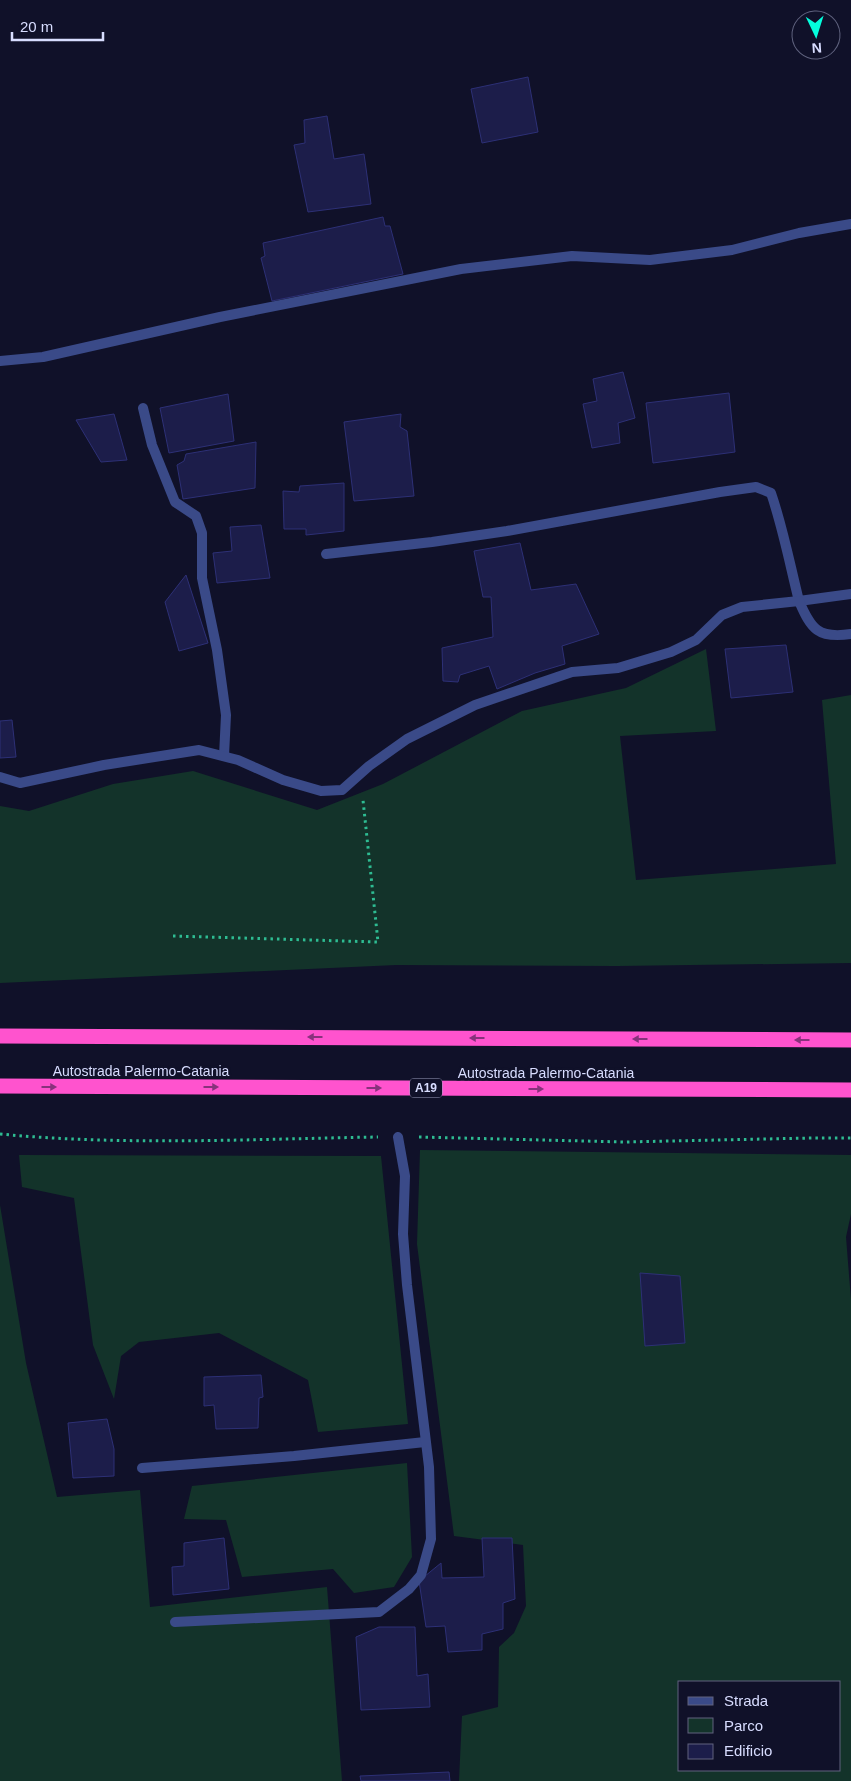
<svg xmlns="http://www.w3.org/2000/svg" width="851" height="1781" font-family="Arial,sans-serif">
<rect width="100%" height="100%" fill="#101129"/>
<g fill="#13332a" fill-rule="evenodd">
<polygon points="706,649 716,731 620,736 636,880 836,864 822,700 851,695 851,963 617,966 396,965 0,983 0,806 29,811 113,784 193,771 317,810 383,784 522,711 626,688"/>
<path d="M420 1150 851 1155V1214L846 1237 851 1300V1781H459L462 1716 498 1707 499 1647 514 1633 526 1606 523 1545 454 1536 417 1244ZM680 1682H840V1770H680Z"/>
<polygon points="19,1155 381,1156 408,1424 318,1432 308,1380 219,1333 139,1342 121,1356 114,1399 93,1345 74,1198 22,1187"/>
<polygon points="0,1205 26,1363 57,1497 140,1490 150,1607 327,1587 342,1781 0,1781"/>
<polygon points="407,1463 412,1557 394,1587 354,1593 333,1569 242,1577 226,1520 184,1519 192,1486"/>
</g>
<g fill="#1c1d4a" stroke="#2d3076">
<polygon points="528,77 538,132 482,143 471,89"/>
<polygon points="327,116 334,159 364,154 371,204 308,212 294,145 305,143 304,120"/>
<polygon points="383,217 385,226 390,226 403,274 272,301 261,258 265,256 263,243"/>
<polygon points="623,372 635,418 618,423 620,443 592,448 583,404 597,401 593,379"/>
<polygon points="729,393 735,452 653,463 646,403"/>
<polygon points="228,394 234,441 169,453 160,408"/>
<polygon points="114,414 127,460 101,462 76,420"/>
<polygon points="401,414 400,427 407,431 414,496 354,501 344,422"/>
<polygon points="256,442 255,488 183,499 177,465 184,461 186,454"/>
<polygon points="344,483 344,531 306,535 306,529 284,529 283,491 299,492 300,486"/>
<polygon points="261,525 270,578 217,583 213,553 232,551 230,527"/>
<polygon points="520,543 531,590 576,584 599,634 562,646 565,664 535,673 497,689 489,666 460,675 458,682 443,681 442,648 493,637 491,597 483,597 474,551"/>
<polygon points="186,575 208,643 179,651 165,602"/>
<polygon points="786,645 793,692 731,698 725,649"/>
<polygon points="12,720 16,757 0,758 0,721"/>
<polygon points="640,1273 680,1276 685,1343 645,1346"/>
<polygon points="261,1375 263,1397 259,1398 258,1428 216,1429 214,1405 204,1406 204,1377"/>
<polygon points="107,1419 114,1449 114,1476 73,1478 68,1423"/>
<polygon points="224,1538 229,1589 173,1595 172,1567 184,1566 184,1543"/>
<polygon points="482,1538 512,1538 515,1599 503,1603 503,1629 482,1634 482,1650 448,1652 445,1626 426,1627 419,1581 441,1563 442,1578 484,1577"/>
<polygon points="379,1627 415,1627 417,1676 428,1674 430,1707 361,1710 356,1637"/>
<polygon points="449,1772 450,1781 361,1781 360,1776"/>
</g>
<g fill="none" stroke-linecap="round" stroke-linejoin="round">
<g stroke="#2ebc92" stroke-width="3" stroke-dasharray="2.5 4" stroke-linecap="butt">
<polyline points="173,936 378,942 363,800"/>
<path d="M0 1134C125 1146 252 1139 378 1137"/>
<polyline points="419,1137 624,1142 812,1138 851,1138"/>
</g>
<g stroke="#3a4a88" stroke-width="10">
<polyline points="143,408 152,445 175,502 196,516 202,533 202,578 217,650 226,715 224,756"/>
<polyline points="142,1468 294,1456 425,1442"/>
<polyline points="175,1622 379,1612 409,1589 421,1575 431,1539 429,1467 407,1285 403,1234 405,1176 398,1137"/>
</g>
<g stroke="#3a4a88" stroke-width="10">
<polyline points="0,361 43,357 220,317 461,269 572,256 650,260 732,250 799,233 851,224"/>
<path d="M326 554 432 542 507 531 720 492 756 487 771 493C783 528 790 565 799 601L851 594"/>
<path d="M0 777 20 783 104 765 199 750 238 760 283 780 321 791 342 790 369 766 407 739 475 705 572 672 618 668 671 652 696 640 722 615 742 607 799 601C811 629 818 639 851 634"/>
</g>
<g stroke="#ff53ce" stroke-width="15">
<polyline points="0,1036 851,1040"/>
<polyline points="0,1086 851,1090"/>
</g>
</g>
<defs><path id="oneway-solid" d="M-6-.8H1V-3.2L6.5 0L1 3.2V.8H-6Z" transform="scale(1.25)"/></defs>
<g fill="#88327c">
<use href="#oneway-solid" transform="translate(315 1037) rotate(-180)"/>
<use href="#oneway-solid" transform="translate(477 1038) rotate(-180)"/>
<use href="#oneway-solid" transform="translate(640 1039) rotate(-180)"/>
<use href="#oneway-solid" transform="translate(802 1040) rotate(-180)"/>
<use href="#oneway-solid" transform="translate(49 1087)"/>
<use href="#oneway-solid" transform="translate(211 1087)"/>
<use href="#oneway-solid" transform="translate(374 1088)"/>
<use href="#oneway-solid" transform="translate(536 1089)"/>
</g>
<g text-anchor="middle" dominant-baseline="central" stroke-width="5" stroke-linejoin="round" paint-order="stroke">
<rect fill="#101129" stroke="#9ca0bf" stroke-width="1" x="410" y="1078.5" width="32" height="19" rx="4"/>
<g font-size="12" font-weight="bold" fill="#d8ddff">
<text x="426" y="1088">A19</text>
</g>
<g font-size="14" fill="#d8ddff" stroke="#101129">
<text x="141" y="1071">Autostrada Palermo-Catania</text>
<text x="546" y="1073">Autostrada Palermo-Catania</text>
</g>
</g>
<rect x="678" y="1681" width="162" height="90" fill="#101129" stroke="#60637f"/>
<rect x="688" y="1697" width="25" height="8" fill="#3a4a88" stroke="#60637f"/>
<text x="724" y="1706" font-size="15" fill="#d8ddff">Strada</text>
<rect x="688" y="1718" width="25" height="15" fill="#13332a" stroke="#60637f"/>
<text x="724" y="1731" font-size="15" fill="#d8ddff">Parco</text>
<rect x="688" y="1744" width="25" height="15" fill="#1c1d4a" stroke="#60637f"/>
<text x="724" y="1756" font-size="15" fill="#d8ddff">Edificio</text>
<g transform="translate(816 35) rotate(176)"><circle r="24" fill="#101129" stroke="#60637f"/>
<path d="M0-4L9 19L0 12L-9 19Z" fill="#04ffdd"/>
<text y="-8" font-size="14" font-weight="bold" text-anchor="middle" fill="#d8ddff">N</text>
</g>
<path d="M12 32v8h91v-8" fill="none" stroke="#d8ddff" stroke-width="2.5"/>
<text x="20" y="32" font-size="15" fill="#d8ddff" stroke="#101129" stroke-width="4" paint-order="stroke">20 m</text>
</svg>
